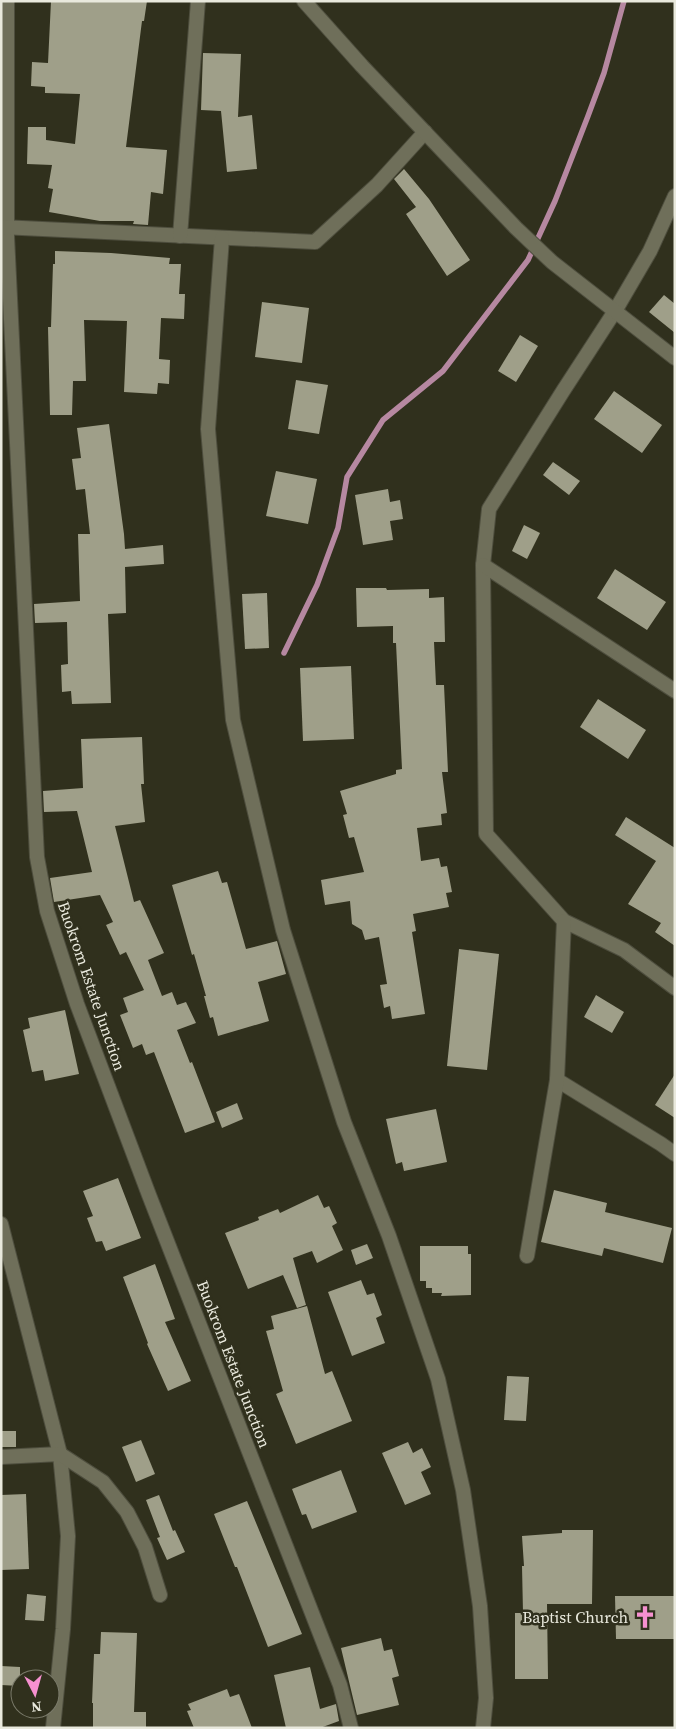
<svg xmlns="http://www.w3.org/2000/svg" width="676" height="1729" font-family="'Source Serif 4',serif">
<rect width="100%" height="100%" fill="#30301d"/>
<g fill="none" stroke-linecap="round" stroke-linejoin="round">
<polyline stroke="#b688a1" stroke-width="5.5" points="284,653 317,585 338,528 347,477 383,420 443,371 528,260 555,201 588,116 604,73 624,1"/>
</g>
<g fill="#9f9f89">
<polygon points="51,1 147,1 144,21 142,21 126,147 167,150 163,194 151,192 148,225 133,224 134,221 100,221 49,212 53,189 48,188 52,165 27,164 28,127 46,127 46,140 75,144 80,94 45,93 45,87 31,86 32,62 48,63"/>
<polygon points="203,53 241,54 238,117 252,115 257,169 227,172 221,111 201,110"/>
<polygon points="404,169 429,199 470,260 447,276 406,214 416,207 394,179"/>
<polygon points="55,251 111,253 170,258 169,264 181,264 179,294 185,294 184,319 161,318 159,359 170,360 169,384 158,383 157,394 124,392 127,321 84,320 86,381 73,381 72,415 50,415 48,327 51,327 53,264 55,264"/>
<polygon points="664,295 675,304 675,333 649,312"/>
<polygon points="262,302 309,308 302,363 255,357"/>
<polygon points="520,335 538,346 516,382 498,371"/>
<polygon points="296,380 328,385 319,434 288,429"/>
<polygon points="614,391 662,425 642,453 594,419"/>
<polygon points="109,424 124,534 125,549 163,545 164,564 125,567 126,613 108,614 111,703 72,704 71,691 62,692 61,665 68,664 67,622 35,623 34,604 80,601 78,534 90,534 85,489 76,490 72,459 81,458 77,428"/>
<polygon points="553,462 580,481 569,495 543,475"/>
<polygon points="276,471 317,479 308,524 266,516"/>
<polygon points="388,489 390,502 400,500 403,519 390,521 393,540 363,545 355,495"/>
<polygon points="524,525 540,533 527,559 512,551"/>
<polygon points="615,569 666,602 647,630 597,598"/>
<polygon points="356,588 386,588 387,590 429,589 429,598 444,597 445,642 434,642 436,685 444,685 448,772 442,772 447,813 441,814 442,825 417,828 421,861 439,858 441,867 447,866 452,892 446,893 449,907 413,914 416,931 412,932 425,1014 392,1019 390,1006 384,1008 380,985 387,984 379,937 365,940 362,930 352,924 350,901 325,905 321,880 364,872 354,837 349,838 343,815 347,814 340,791 396,774 396,770 402,769 396,643 393,643 393,626 357,627"/>
<polygon points="267,593 269,648 245,649 242,594"/>
<polygon points="351,666 354,739 303,741 300,668"/>
<polygon points="598,699 646,730 628,759 580,727"/>
<polygon points="142,737 144,784 141,784 145,822 115,826 134,902 140,900 164,953 148,960 162,996 172,992 177,1005 186,1002 196,1023 177,1030 190,1063 192,1062 215,1122 185,1133 154,1052 146,1055 142,1044 133,1048 120,1015 128,1012 123,998 144,990 126,952 120,955 106,925 113,922 100,895 54,902 50,878 92,872 77,811 44,812 43,791 83,788 81,739"/>
<polygon points="626,817 675,848 675,946 655,932 661,923 628,904 656,861 615,835"/>
<polygon points="218,871 222,883 227,882 246,949 277,941 286,974 258,982 269,1021 218,1036 213,1017 210,1018 204,996 206,996 194,954 192,955 172,885"/>
<polygon points="459,949 499,954 487,1070 447,1066"/>
<polygon points="596,995 624,1012 612,1033 584,1017"/>
<polygon points="65,1010 79,1074 45,1081 43,1070 32,1072 23,1030 30,1028 28,1018"/>
<polygon points="675,1074 675,1118 655,1105"/>
<polygon points="237,1103 243,1119 222,1128 216,1112"/>
<polygon points="436,1109 447,1162 404,1171 402,1162 396,1164 386,1119"/>
<polygon points="118,1178 141,1238 106,1251 102,1241 96,1242 87,1218 93,1216 83,1191"/>
<polygon points="554,1190 607,1203 605,1212 672,1228 663,1263 604,1248 602,1256 541,1242"/>
<polygon points="318,1195 324,1208 329,1206 337,1223 332,1226 343,1250 317,1263 312,1251 293,1258 306,1305 297,1308 283,1275 248,1289 225,1233 259,1220 258,1217 278,1209 280,1213"/>
<polygon points="367,1244 373,1258 356,1265 351,1250"/>
<polygon points="420,1246 468,1246 468,1254 471,1254 471,1295 441,1296 442,1293 432,1293 432,1288 426,1288 426,1281 420,1281"/>
<polygon points="155,1264 175,1319 165,1322 191,1381 168,1391 147,1344 148,1343 123,1277"/>
<polygon points="361,1280 367,1295 374,1293 382,1315 376,1318 385,1343 352,1356 328,1292"/>
<polygon points="307,1306 325,1374 332,1371 352,1421 296,1444 276,1394 283,1391 266,1331 274,1329 271,1316"/>
<polygon points="507,1376 529,1377 526,1421 504,1420"/>
<rect x="1" y="1431" width="15" height="16"/>
<polygon points="141,1440 155,1474 136,1482 122,1447"/>
<polygon points="408,1442 413,1453 422,1448 431,1467 421,1472 431,1494 405,1505 382,1453"/>
<polygon points="341,1470 357,1512 312,1529 306,1514 302,1515 292,1489"/>
<polygon points="26,1494 29,1569 1,1570 1,1495"/>
<polygon points="159,1495 173,1531 175,1530 185,1552 167,1560 157,1538 160,1537 146,1500"/>
<polygon points="247,1501 302,1634 268,1647 237,1567 235,1567 214,1514"/>
<polygon points="562,1530 593,1530 592,1604 547,1604 548,1679 515,1679 515,1613 523,1613 522,1566 524,1566 522,1536 562,1533"/>
<polygon points="27,1594 46,1596 44,1621 25,1620"/>
<polygon points="615,1596 675,1596 675,1639 616,1639"/>
<polygon points="101,1632 137,1633 134,1712 146,1712 146,1728 93,1728 93,1703 92,1703 94,1654 100,1654"/>
<polygon points="381,1638 384,1651 392,1649 399,1676 392,1678 399,1705 357,1715 341,1648"/>
<polygon points="1,1666 20,1667 20,1686 1,1685"/>
<polygon points="310,1667 320,1709 336,1704 339,1721 320,1728 286,1728 274,1675"/>
<polygon points="227,1689 230,1697 239,1694 252,1728 194,1728 187,1711 191,1710 188,1704"/>
</g>
<g fill="none" stroke-linecap="round" stroke-linejoin="round">
<defs>
<g id="minor">
<polyline points="7,1 7,236 37,857 47,911 77,1004 149,1195 340,1685 351,1728"/>
<polyline points="675,196 650,251 615,311 563,391 489,509 483,565 486,834 564,921 624,950 675,988"/>
<polyline points="1,227 315,242 377,185 425,132"/>
<polyline points="180,236 198,1"/>
<polyline points="222,238 208,429 233,720 283,930 344,1122 389,1236 438,1379 463,1490 480,1606 486,1698 483,1728"/>
<polyline points="483,565 675,691"/>
<polyline points="557,1080 661,1144 675,1154"/>
<polyline points="1,1224 60,1454 68,1536 63,1629 53,1728"/>
<polyline points="527,1256 557,1080 564,921"/>
<polyline points="1,1457 60,1454 103,1482 127,1512 145,1547 160,1595"/>
</g>
<polyline id="tertiary" points="304,1 362,66 516,228 552,262 675,358"/>
</defs>
<use href="#minor" stroke="#4e4e3e" stroke-width="16"/>
<use href="#tertiary" stroke="#4e4e3e" stroke-width="16"/>
<use href="#minor" stroke="#6f6f5a" stroke-width="14"/>
<use href="#tertiary" stroke="#6f6f5a" stroke-width="14"/>
</g>
<defs>
<symbol id="church-bare" viewBox="-9 -9 18 18"><path d="M-1.2-6h2.4v3.5h3.3v2.4h-3.3V6h-2.4V-.1h-3.3v-2.4h3.3Z" fill="#f690d0" stroke="#30301d" stroke-width="2.5" paint-order="stroke"/></symbol>
</defs>
<g fill-rule="evenodd">
<use href="#church-bare" x="629" y="1601" width="32" height="32"/>
</g>
<g text-anchor="middle" dominant-baseline="central" stroke-width="5" stroke-linejoin="round" paint-order="stroke">
<g font-size="16" fill="#e9e9dd" stroke="#30301d">
<text transform="translate(92 986) rotate(71)">Buokrom Estate Junction</text>
<text transform="translate(234 1364) rotate(69)">Buokrom Estate Junction</text>
</g>
<g font-size="16" fill="#e9e9dd" stroke="#30301d" text-anchor="end">
<text x="628" y="1617">Baptist Church</text>
</g>
</g>
<rect width="676" height="1729" fill="none" stroke="#e9e9dd" stroke-width="5"/>
<g transform="translate(35 1694) rotate(174)"><circle r="24" fill="#30301d" stroke="#7a7a6a"/>
<path d="M0-4L9 19L0 12L-9 19Z" fill="#f690d0"/>
<text y="-8" font-size="14" font-weight="bold" text-anchor="middle" fill="#e9e9dd">N</text>
</g>
</svg>
